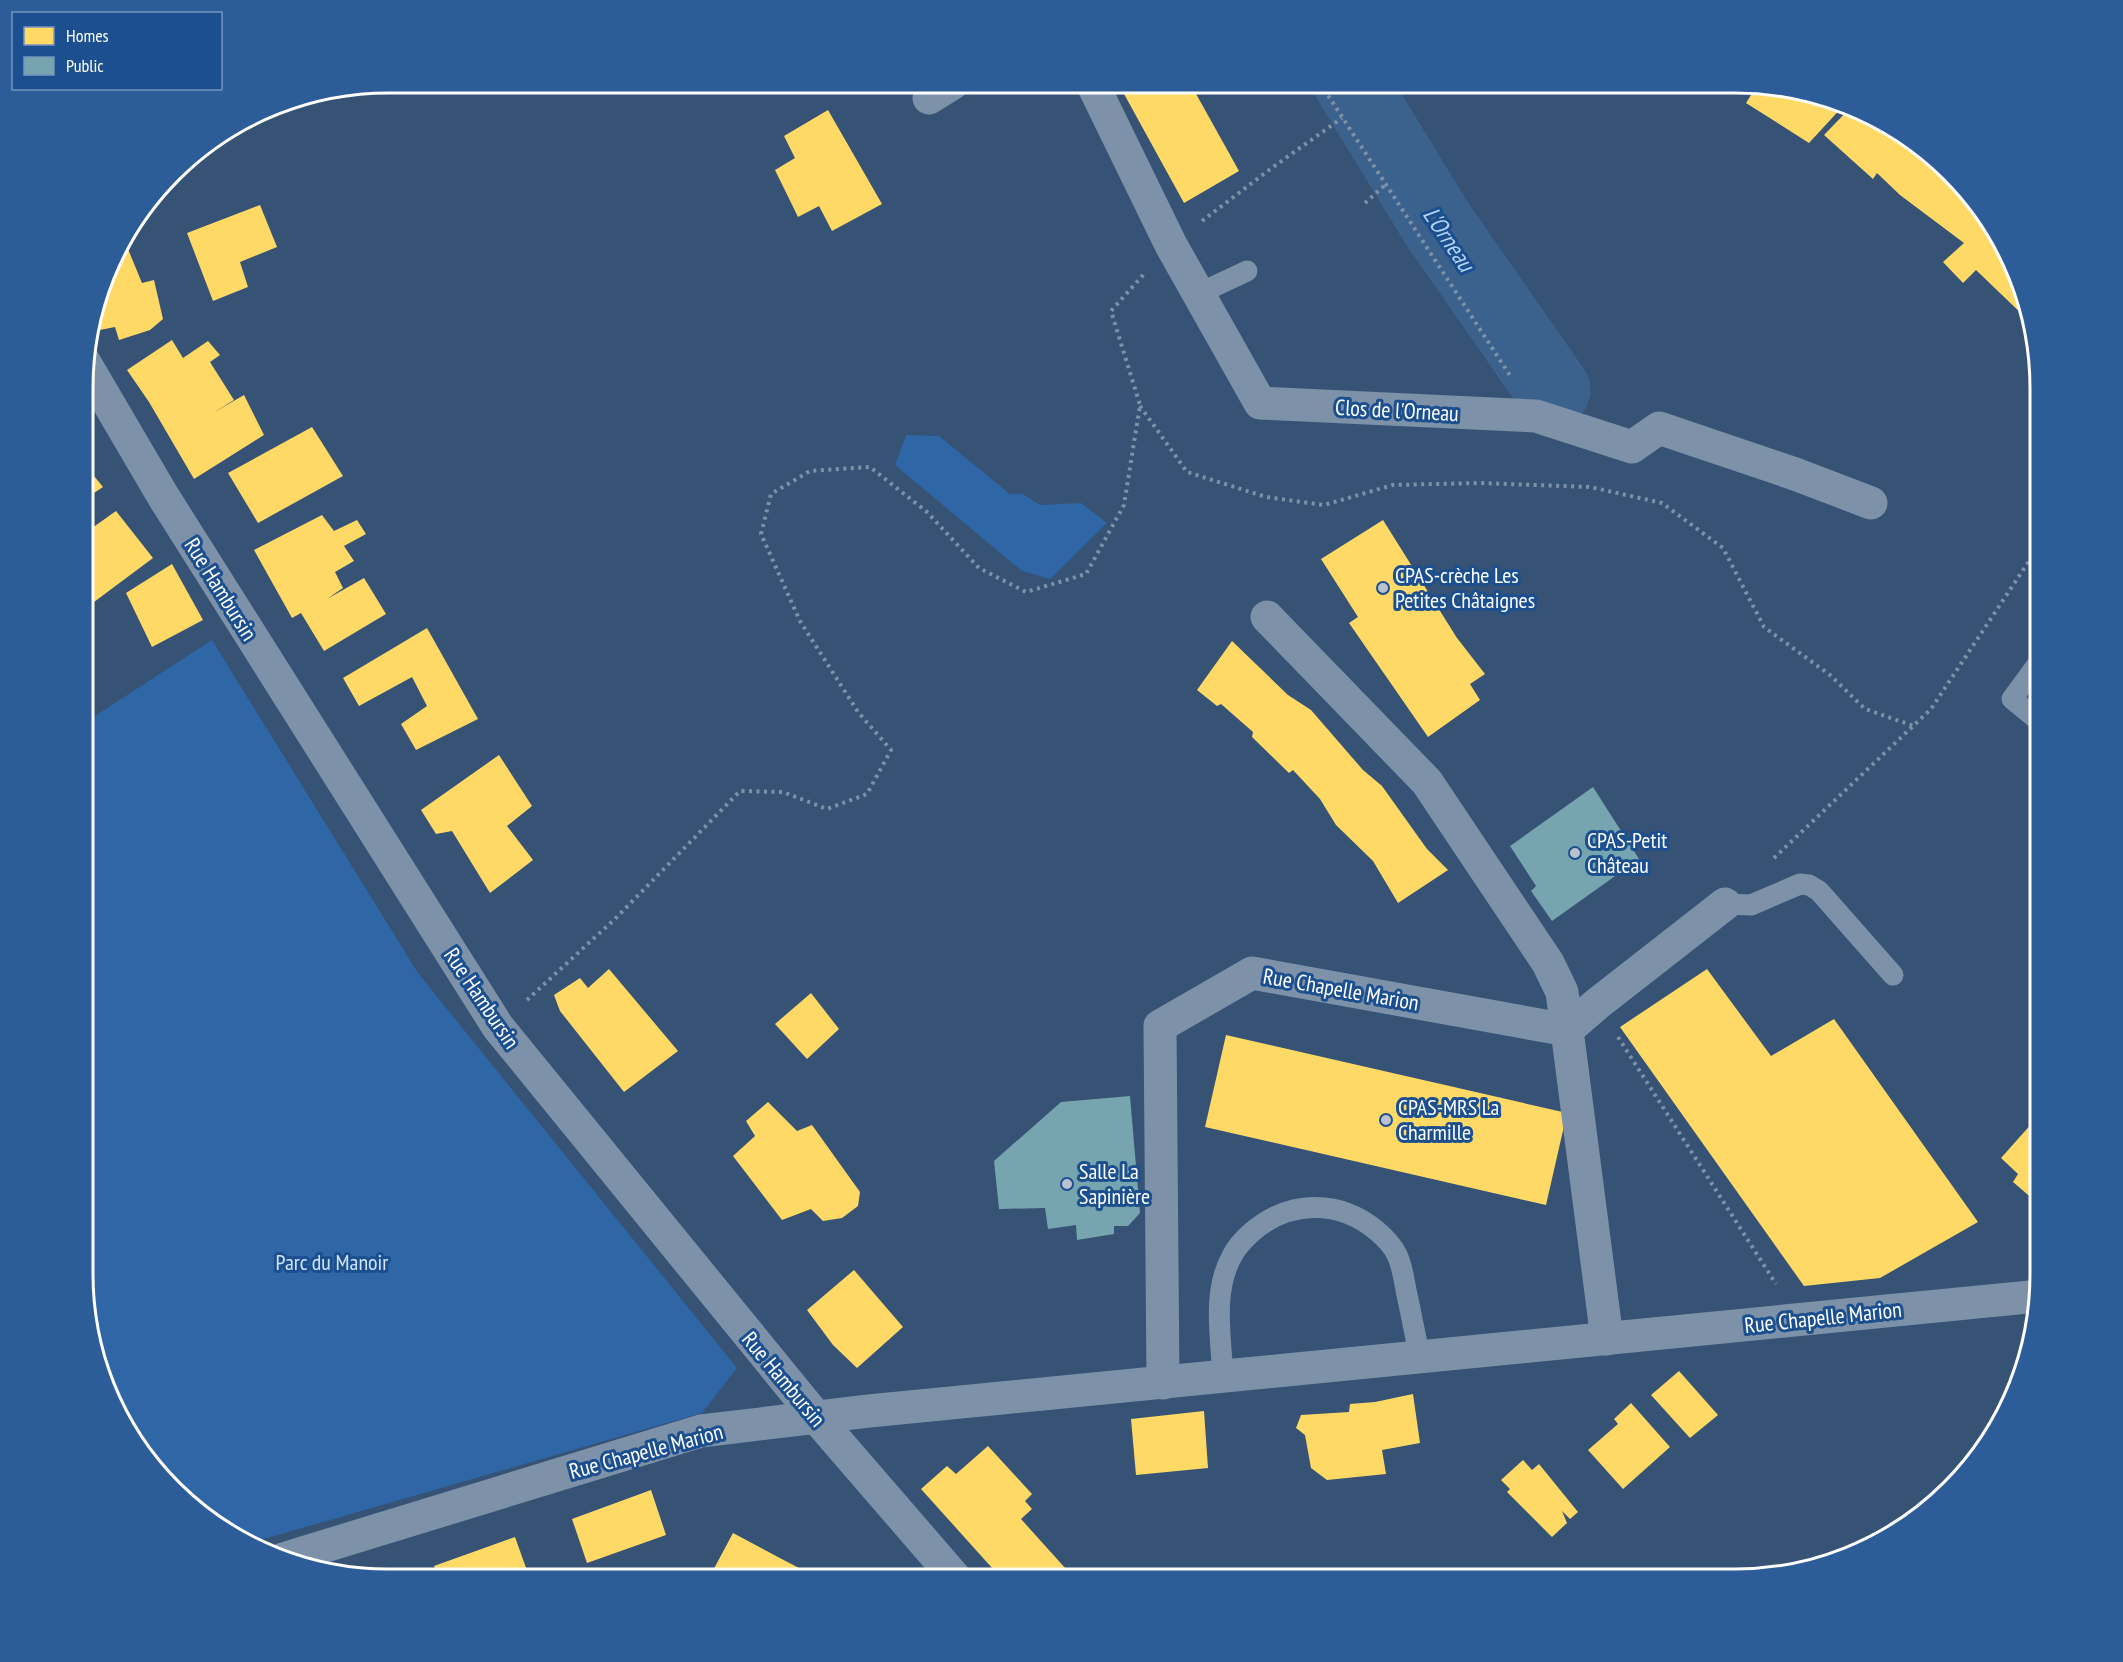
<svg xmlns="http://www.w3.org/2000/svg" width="2123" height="1662" font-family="'PT Sans Narrow',sans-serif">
<rect width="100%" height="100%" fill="#365274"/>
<g fill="#2f66a5">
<polygon points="906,435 939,436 1010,494 1023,494 1040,505 1081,503 1107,523 1050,579 1022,571 895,465"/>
<polygon points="212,640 418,973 737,1368 702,1413 250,1543 186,1503 114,1409 83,1294 84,723"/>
</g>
<g fill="#ffd966">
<polygon points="1118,83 1190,83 1239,171 1184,203"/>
<polygon points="1758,84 1796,93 1845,104 1809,143 1746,103"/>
<polygon points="1852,106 1937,159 1978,202 2017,271 2027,319 1976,270 1963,283 1943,262 1964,243 1900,195 1877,173 1873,179 1824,135"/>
<polygon points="828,110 882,204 832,231 819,206 798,217 775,170 795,158 784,136"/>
<polygon points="260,205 277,247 240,262 248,287 213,301 187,233"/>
<polygon points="123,237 142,283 154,280 163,319 150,330 119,340 115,327 95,331 93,325"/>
<polygon points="172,340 183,358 208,341 220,355 210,362 234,400 213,413 244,395 264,435 194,479 149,402 127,370"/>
<polygon points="312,427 343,476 258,523 228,473"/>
<polygon points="85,465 103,487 85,499"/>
<polygon points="116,511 153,558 90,605 85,600 85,533"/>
<polygon points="322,515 334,531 357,520 366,534 344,546 354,561 335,572 343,588 327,599 364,578 386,614 324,651 301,613 292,618 254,550"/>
<polygon points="1383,520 1457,638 1485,674 1470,684 1480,700 1428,737 1349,623 1358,617 1321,559"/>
<polygon points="172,564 203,620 152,647 126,593"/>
<polygon points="427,628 478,719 416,750 401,724 427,706 412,677 359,706 343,678"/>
<polygon points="1232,641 1288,695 1311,710 1363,770 1382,786 1427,849 1448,870 1398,903 1373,861 1336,825 1320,799 1293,770 1289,773 1252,737 1253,732 1221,704 1217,706 1197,690"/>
<polygon points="499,755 532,806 507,826 533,860 490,893 452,831 436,834 421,810"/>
<polygon points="609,969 678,1051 624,1092 560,1011 554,995 580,978 588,988"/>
<polygon points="1707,969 1771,1056 1834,1019 1978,1222 1880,1278 1804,1286 1620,1027"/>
<polygon points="811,993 839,1029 807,1059 775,1024"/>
<polygon points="1226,1035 1567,1113 1546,1205 1205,1127"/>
<polygon points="768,1102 797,1131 812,1125 860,1192 858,1206 842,1218 823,1221 811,1209 782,1220 733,1156 755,1136 746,1121"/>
<polygon points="2035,1120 2040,1124 2040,1205 2013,1182 2018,1174 2001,1158"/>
<polygon points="854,1270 903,1327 857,1368 833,1345 807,1310"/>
<polygon points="1679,1371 1718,1415 1690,1438 1651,1395"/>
<polygon points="1413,1394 1420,1443 1382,1450 1386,1474 1327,1480 1311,1468 1305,1435 1296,1428 1301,1415 1349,1412 1350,1404 1375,1402"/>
<polygon points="1631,1403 1670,1447 1623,1489 1588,1450 1618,1424 1614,1419"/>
<polygon points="1204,1411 1208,1468 1136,1475 1131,1419"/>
<polygon points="988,1446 1032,1494 1025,1501 1032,1509 1021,1519 1075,1579 1002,1579 921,1489 947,1466 956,1474"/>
<polygon points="1523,1460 1532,1470 1539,1464 1578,1512 1570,1519 1562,1511 1567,1523 1552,1537 1507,1492 1510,1489 1501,1480"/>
<polygon points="651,1490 666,1535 587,1563 572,1519"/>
<polygon points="733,1533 776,1556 820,1579 716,1579 710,1576"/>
<polygon points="515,1537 530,1579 438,1579 434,1566"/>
</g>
<g fill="#76a5af">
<polygon points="1593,787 1639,859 1552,921 1531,891 1536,886 1510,846"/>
<polygon points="1130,1096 1140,1213 1128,1226 1114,1226 1114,1234 1077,1240 1076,1225 1048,1229 1045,1208 999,1209 994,1161 1061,1102"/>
</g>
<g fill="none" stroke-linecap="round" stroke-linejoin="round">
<polyline stroke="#3b618d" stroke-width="75" points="1351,83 1438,225 1553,390"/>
<g stroke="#7d92a8" stroke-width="4" stroke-dasharray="3 4.5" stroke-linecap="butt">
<polyline points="1320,83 1511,377"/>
<polyline points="1365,203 1386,184"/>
<polyline points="1202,221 1269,170 1342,118"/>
<polyline points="1140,406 1187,472 1266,497 1324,505 1393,485 1480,483 1590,487 1662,503 1723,548 1764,627 1830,675 1865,709 1914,726"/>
<polyline points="2032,543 2040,545"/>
<polyline points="1774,858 1931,709 2027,564 2040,550"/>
<polyline points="527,1000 617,917 740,791 783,792 827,809 867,794 891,750 858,712 800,621 761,534 771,494 810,471 870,467 927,512 979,568 1026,592 1086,574 1124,505 1140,405 1111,311 1144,274"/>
<polyline points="1618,1037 1776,1284"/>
</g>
<g stroke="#7d92a8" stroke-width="21">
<polyline points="1198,294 1247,271"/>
<polyline points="2040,722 2012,699 2040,661"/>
<polyline points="1725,904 1751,905 1800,884 1809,885 1819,891 1893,975"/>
<path d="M1223 1377C1221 1337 1212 1292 1232 1256 1237 1246 1244 1239 1252 1232 1289 1200 1339 1199 1377 1231 1384 1237 1393 1246 1397 1255 1402 1265 1404 1279 1406 1290 1411 1313 1415 1335 1420 1357"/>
</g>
<g stroke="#7d92a8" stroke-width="33">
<polyline points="1092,83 1171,245 1260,403 1536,416 1632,447 1659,428 1795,474 1871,503"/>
<polyline points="929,98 953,83"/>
<polyline points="85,363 163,496 498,1027 816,1417 956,1579"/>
<polyline points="1267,617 1427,782 1548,963 1562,992 1567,1030"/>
<polyline points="1567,1030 1597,1004 1725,904"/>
<polyline points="1163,1383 1160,1026 1252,973 1567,1030 1607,1339"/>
<polyline points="283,1559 701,1431 869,1411 2039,1296"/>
</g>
</g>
<g fill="#b9c2ce" stroke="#1b4f8f" stroke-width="2">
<circle cx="1383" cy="588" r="6"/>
<circle cx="1575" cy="853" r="6"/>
<circle cx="1386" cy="1120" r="6"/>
<circle cx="1067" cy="1184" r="6"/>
</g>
<g text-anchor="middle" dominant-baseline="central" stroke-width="6" stroke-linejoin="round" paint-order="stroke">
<g font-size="22" fill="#fff" stroke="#1b4f8f">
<text transform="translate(1397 410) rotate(3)">Clos de l'Orneau</text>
<text transform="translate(221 589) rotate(58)">Rue Hambursin</text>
<text transform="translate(1341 989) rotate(10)">Rue Chapelle Marion</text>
<text transform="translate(482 998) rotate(56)">Rue Hambursin</text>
<text transform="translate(1823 1317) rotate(-6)">Rue Chapelle Marion</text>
<text transform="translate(784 1379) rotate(50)">Rue Hambursin</text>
<text transform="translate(646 1451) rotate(-15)">Rue Chapelle Marion</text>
</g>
<g font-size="22" fill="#fff" stroke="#1b4f8f" text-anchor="start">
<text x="1395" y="575">CPAS-crèche Les<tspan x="1395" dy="25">Petites Châtaignes</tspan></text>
<text x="1587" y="840">CPAS-Petit<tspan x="1587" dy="25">Château</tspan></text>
<text x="1398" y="1107">CPAS-MRS La<tspan x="1398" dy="25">Charmille</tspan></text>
<text x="1079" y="1171">Salle La<tspan x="1079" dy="25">Sapinière</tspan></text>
</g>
<g font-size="22" fill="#cfe3fa" stroke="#1b4f8f">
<text x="332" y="1262">Parc du Manoir</text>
</g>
<g font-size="24" font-style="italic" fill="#b5d3f5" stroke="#1b4f8f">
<text transform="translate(1449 239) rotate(56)">L'Orneau</text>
</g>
</g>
<path d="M0 0H2123V1662H0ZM388 93H1735A295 295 0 0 1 2030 388V1274A295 295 0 0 1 1735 1569H388A295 295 0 0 1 93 1274V388A295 295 0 0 1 388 93Z" fill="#2d5d98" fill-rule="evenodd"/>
<path fill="none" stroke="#fff" stroke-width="3" d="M388 93H1735A295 295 0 0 1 2030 388V1274A295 295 0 0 1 1735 1569H388A295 295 0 0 1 93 1274V388A295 295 0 0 1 388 93Z"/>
<rect x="12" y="12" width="210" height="78" fill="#1b4f8f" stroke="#7695bc" stroke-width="1.5"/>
<rect x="24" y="27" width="30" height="18" fill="#ffd966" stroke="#7695bc" stroke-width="1.5"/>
<text x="66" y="42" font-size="18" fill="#ffffff">Homes</text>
<rect x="24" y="57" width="30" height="18" fill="#76a5af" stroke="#7695bc" stroke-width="1.5"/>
<text x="66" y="72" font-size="18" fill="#ffffff">Public</text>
</svg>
